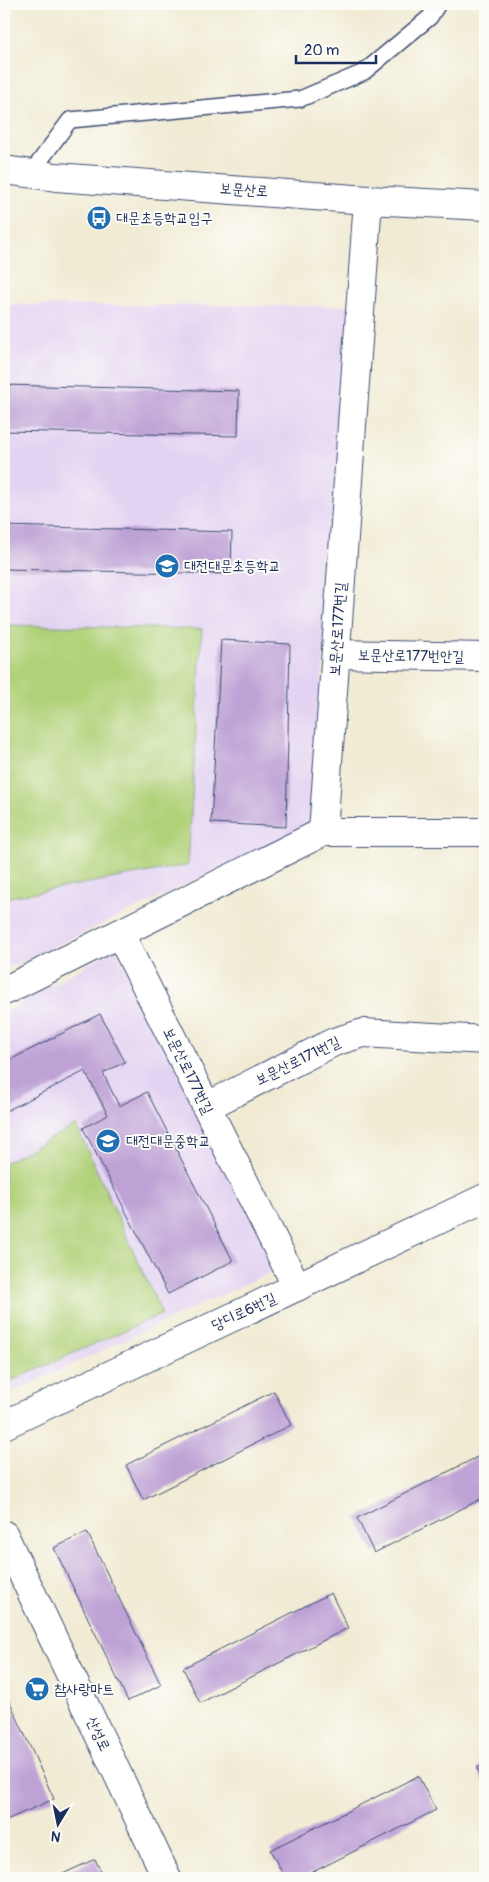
<svg xmlns="http://www.w3.org/2000/svg" width="489" height="1882" font-family="Pangolin,'Poor Story',sans-serif">
<rect width="100%" height="100%" fill="#fdfcf7"/>
<filter id="ink" filterUnits="userSpaceOnUse"><feTurbulence type="fractalNoise" baseFrequency=".02" numOctaves="2"/><feDisplacementMap in="SourceGraphic" scale="10" xChannelSelector="R" yChannelSelector="G"/><feConvolveMatrix kernelMatrix="1 2 1 2 8 2 1 2 1" color-interpolation-filters="sRGB"/></filter>
<filter id="wash" filterUnits="userSpaceOnUse"><feTurbulence type="fractalNoise" baseFrequency=".0096" numOctaves="4" result="noise"/><feDisplacementMap in="SourceGraphic" scale="20" xChannelSelector="R" yChannelSelector="G"/><feGaussianBlur stdDeviation="1.12" result="paint"/><feColorMatrix in="noise" values="0 0 0 0 0 0 0 0 0 0 0 0 0 0 0 0 0 1.4 0 .05"/><feComposite in="paint" operator="in"/></filter>
<g filter="url(#wash)">
<rect width="100%" height="100%" fill="#f1ebd4"/>
<g fill="#e3d3f2">
<polygon points="4,305 352,306 310,827 4,970"/>
<polygon points="116,948 277,1269 4,1396 4,1013"/>
</g>
<g fill="#b1d179" stroke="#66806c">
<polygon points="4,625 202,629 188,865 4,898"/>
<polygon points="76,1125 162,1314 4,1384 4,1163"/>
</g>
<g id="blocks">
<g fill="#bea2d6">
<polygon points="4,385 239,391 238,436 4,431"/>
<polygon points="4,526 232,532 231,574 4,569"/>
<polygon points="221,640 290,644 286,827 211,823"/>
<polygon points="100,1014 125,1062 103,1073 119,1106 147,1092 233,1261 168,1294 83,1128 108,1115 85,1071 4,1112 4,1063"/>
<polygon points="274,1391 291,1425 143,1500 126,1465"/>
<polygon points="485,1453 485,1497 374,1553 357,1518"/>
<polygon points="87,1532 161,1685 128,1701 54,1548"/>
<polygon points="331,1593 348,1628 200,1703 183,1668"/>
<polygon points="4,1689 54,1799 4,1821"/>
<polygon points="485,1764 485,1785 477,1768"/>
<polygon points="418,1776 436,1810 301,1878 285,1878 270,1850"/>
<polygon points="95,1859 104,1878 54,1878"/>
</g>
</g>
</g>
<g filter="url(#ink)">
<use href="#blocks" fill-opacity="0" stroke="#3b4b70" stroke-width="1"/>
<g fill="none" stroke-linecap="round" stroke-linejoin="round">
<defs>
<polyline id="service" points="31,173 70,120 300,99 364,72 430,17 438,4"/>
<g id="minor">
<polyline points="336,654 485,657"/>
<polyline points="323,832 368,200"/>
<polyline points="120,934 297,1287"/>
<polyline points="4,991 323,832 485,832"/>
<polyline points="206,1107 334,1042 363,1033 485,1040"/>
<polyline points="4,1425 485,1198"/>
</g>
<polyline id="tertiary" points="4,1535 167,1878"/>
<polyline id="secondary" points="4,170 56,177 368,200 485,206"/>
</defs>
<use href="#service" stroke="#3b4b70" stroke-width="18"/>
<use href="#minor" stroke="#3b4b70" stroke-width="30"/>
<use href="#tertiary" stroke="#3b4b70" stroke-width="30"/>
<use href="#secondary" stroke="#3b4b70" stroke-width="30"/>
<use href="#service" stroke="#fff" stroke-width="15"/>
<use href="#minor" stroke="#fff" stroke-width="28"/>
<use href="#tertiary" stroke="#fff" stroke-width="28"/>
<use href="#secondary" stroke="#fff" stroke-width="28"/>
</g>
</g>
<defs>
<symbol id="bus-disc" viewBox="-11 -11 22 22"><circle r="9.5" fill="#1f6fb2" stroke="#fdfcf7"/><path d="M-5-6H5V4H4V6H2V4H-2V6H-4V4H-5ZM-3.5-4V0h7V-4ZM-3.5 1.2v1.5H-2V1.2ZM2 1.2v1.5H3.5V1.2Z" fill="#fff"/></symbol>
<symbol id="school-disc" viewBox="-11 -11 22 22"><circle r="9.5" fill="#1f6fb2" stroke="#fdfcf7"/><path d="M0-5L7-2L0 1L-7-2ZM-4 1L0 2.5L4 1V4Q0 6-4 4Z" fill="#fff"/></symbol>
<symbol id="supermarket-disc" viewBox="-11 -11 22 22"><circle r="9.5" fill="#1f6fb2" stroke="#fdfcf7"/><path d="M-6-5.5h2.5l.6 2H6L4.5 2H-2.5L-4.4-4H-6ZM-1.5 3.2a1.3 1.3 0 1 0 .1 0ZM3 3.2a1.3 1.3 0 1 0 .1 0Z" fill="#fff"/></symbol>
</defs>
<g fill-rule="evenodd">
<use href="#bus-disc" x="85" y="204" width="28" height="28"/>
<use href="#school-disc" x="153" y="552" width="28" height="28"/>
<use href="#school-disc" x="94" y="1127" width="28" height="28"/>
<use href="#supermarket-disc" x="23" y="1675" width="28" height="28"/>
</g>
<g text-anchor="middle" dominant-baseline="central" stroke-width="4" stroke-linejoin="round" paint-order="stroke">
<g font-size="15" fill="#1b2f5e" stroke="#fdfcf7">
<text transform="translate(244 190) rotate(4)">보문산로</text>
<text transform="translate(338 629) rotate(-86)">보문산로177번길</text>
<text transform="translate(411 656) rotate(1)">보문산로177번안길</text>
<text transform="translate(298 1061) rotate(-26)">보문산로171번길</text>
<text transform="translate(188 1071) rotate(64)">보문산로177번길</text>
<text transform="translate(244 1312) rotate(-25)">당디로6번길</text>
<text transform="translate(98 1734) rotate(65)">산성로</text>
</g>
<g font-size="15" fill="#1b2f5e" stroke="#fdfcf7" text-anchor="start">
<text x="116" y="218">대문초등학교입구</text>
<text x="184" y="566">대전대문초등학교</text>
<text x="126" y="1141">대전대문중학교</text>
<text x="54" y="1689">참사랑마트</text>
</g>
</g>
<rect width="489" height="1882" fill="none" stroke="#fdfcf7" stroke-width="20"/>
<g transform="translate(58 1824) rotate(190)" stroke="#fdfcf7" stroke-width="4" paint-order="stroke">
<path d="M0-4L9 19L0 12L-9 19Z" fill="#1b2f5e"/>
<text y="-8" font-size="14" font-weight="bold" text-anchor="middle" fill="#1b2f5e">N</text>
</g>
<path d="M296 55v8h80v-8" fill="none" stroke="#1b2f5e" stroke-width="2.5"/>
<text x="304" y="55" font-size="15" fill="#1b2f5e" stroke="#fdfcf7" stroke-width="4" paint-order="stroke">20 m</text>
</svg>
